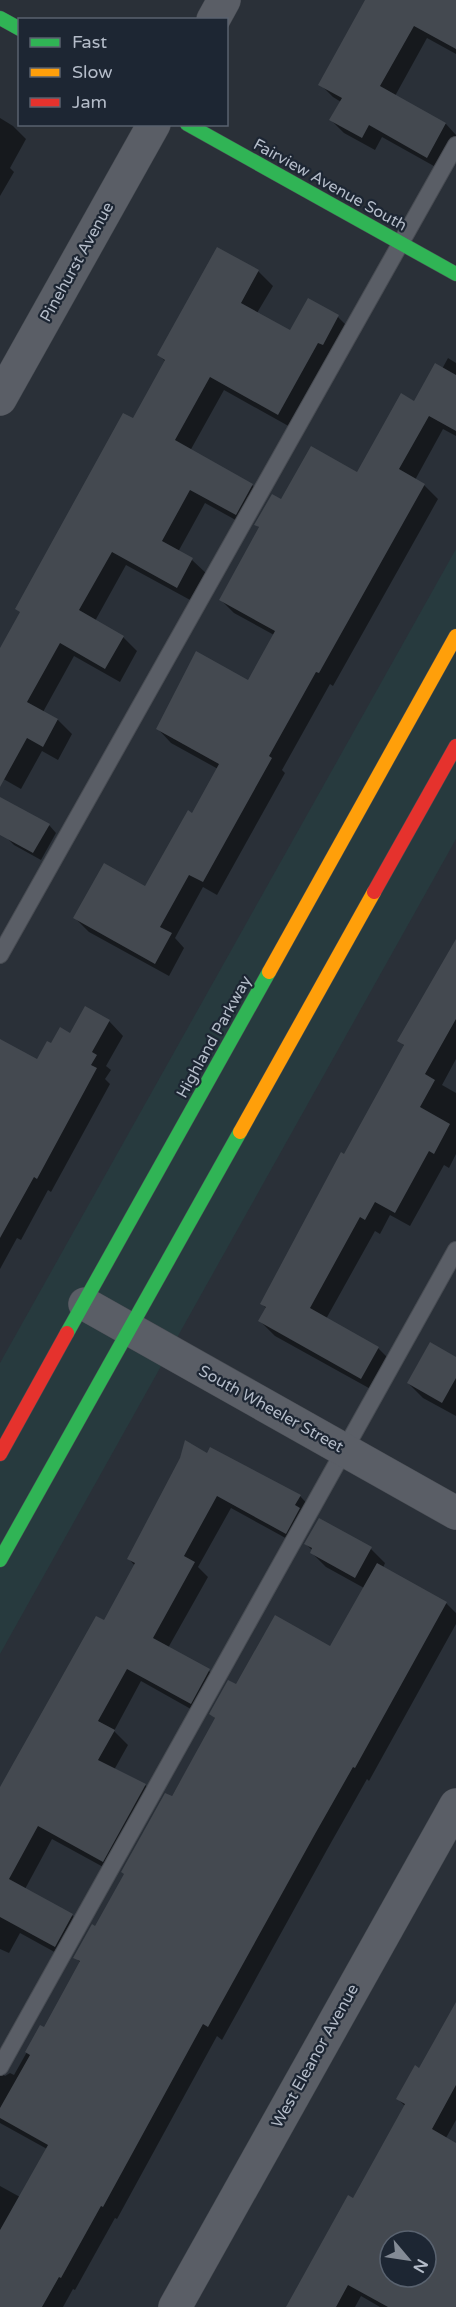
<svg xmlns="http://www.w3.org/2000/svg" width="456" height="2307" font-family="'Varela Round',sans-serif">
<rect width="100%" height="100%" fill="#2a3038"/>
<polygon fill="#273a3e" points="456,549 456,839 0,1654 0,1363"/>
<g fill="#0007" fill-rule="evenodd">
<polygon points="367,0 439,0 456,9 456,54 427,38 395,96 446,124 456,135 456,142 441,170 382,137 375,150 344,133 331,120 341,102 333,97 320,84"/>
<polygon points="0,118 13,126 26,139 10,168 14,172 0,196"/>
<polygon points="218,249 258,271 273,286 257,313 290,332 308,300 338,317 352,331 292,428 224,390 190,451 252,485 266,499 250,528 205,503 178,552 192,560 207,574 192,601 126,565 95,621 123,637 137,651 120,682 74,656 43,712 58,720 72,734 58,760 42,751 21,789 0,777 0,651 166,362 159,355"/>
<polygon points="448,358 456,363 456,436 443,429 415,480 424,485 438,499 333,686 330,684 282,770 285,773 217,895 203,887 175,938 184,948 169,976 89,932 75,918 146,888 193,815 218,769 171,743 158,729 248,682 274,635 234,613 220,599 260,528 256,525 282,501 358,474 442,369"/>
<polygon points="49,825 56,833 41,860 14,845 6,837"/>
<polygon points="456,942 456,1059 442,1085 456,1093 456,1154 449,1168 444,1165 410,1226 390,1215 380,1234 375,1231 326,1319 378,1348 393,1363 376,1392 275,1336 260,1321 267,1309 262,1304 405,1047 399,1040"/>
<polygon points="109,1021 123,1036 106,1066 111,1070 105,1079 110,1084 51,1192 48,1190 21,1240 17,1238 0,1269 0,1040 38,1061 51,1045 71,1035"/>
<polygon points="456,1358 456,1416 423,1398 408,1383"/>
<polygon points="208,1455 300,1496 313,1510 300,1546 231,1508 198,1567 208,1577 168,1648 209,1671 223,1684 205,1717 141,1681 114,1731 128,1745 114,1770 145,1785 159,1799 116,1874 52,1839 25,1889 72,1915 86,1929 69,1960 20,1933 9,1953 0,1949 0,1790 104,1622 135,1566 129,1559"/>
<polygon points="306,1544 371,1549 385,1563 383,1568 446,1603 456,1613 456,1624 369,1781 367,1779 328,1848 222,2040 217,2036 117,2219 115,2218 75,2290 73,2289 63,2307 0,2307 0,2186 20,2197 47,2149 0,2123 0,2071 5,2076 10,2073 14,2075 41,2027 44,2029 81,1963 75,1957 96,1929 216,1719 211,1714 237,1686 331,1648 364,1588 326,1567 312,1553 313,1551"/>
<path d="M456 2007V2120L446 2138 456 2144V2307H380L361 2296 355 2307H287L353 2200 405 2106 398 2099 420 2070ZM390 2241H426V2277H390Z"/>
</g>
<g fill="#444950" fill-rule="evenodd">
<polygon points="365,0 456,0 456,49 414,26 380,86 446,123 427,158 369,125 362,138 329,120 342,98 318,85"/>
<polygon points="217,247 259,270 241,303 290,330 308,298 339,315 323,345 318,343 278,415 210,377 175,440 253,484 236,515 190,490 162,541 193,558 177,588 112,552 79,610 124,636 105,669 60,643 27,702 58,719 43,747 27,738 0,787 0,648 20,612 15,609 123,413 133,418 165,360 157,355"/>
<polygon points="435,363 456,375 456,431 429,416 399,469 425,484 319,673 316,672 269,756 272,758 203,882 189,875 160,927 172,933 155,964 73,918 104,863 145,886 188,810 192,813 219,764 156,729 196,651 248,680 275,631 219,600 259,527 254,525 272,494 281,499 311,446 357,472 401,393 414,401"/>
<polygon points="0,797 50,824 33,853 0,835"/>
<polygon points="456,939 456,1019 425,1074 435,1080 420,1107 450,1124 434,1154 429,1151 395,1213 375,1202 365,1220 360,1217 310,1308 379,1347 361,1379 258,1321 266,1307 260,1304 341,1152 344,1154 404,1045 397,1041"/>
<polygon points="85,1006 110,1020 92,1052 97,1055 91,1065 97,1068 37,1179 34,1177 0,1238 0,1039 37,1059 47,1041 51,1043 60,1027 70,1033"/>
<polygon points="430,1342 456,1357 456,1378 442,1403 407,1383"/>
<polygon points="185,1440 207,1453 210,1447 301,1495 295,1505 300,1508 286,1534 217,1496 184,1556 195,1562 153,1638 210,1669 191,1704 127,1669 98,1721 115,1730 98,1760 146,1784 103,1862 38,1826 9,1879 73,1914 55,1947 0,1917 0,1787 96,1616 104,1620 135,1563 127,1559 180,1458"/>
<polygon points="319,1518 372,1547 355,1578 310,1553 312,1548 304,1544"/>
<polygon points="377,1563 447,1602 355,1768 353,1767 315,1834 208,2027 203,2024 103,2207 101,2206 61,2278 59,2277 42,2307 0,2307 0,2230 48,2145 0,2118 0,2108 30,2055 25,2052 40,2025 44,2027 80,1961 73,1958 92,1924 95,1926 124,1874 121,1872 165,1793 172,1796 215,1718 209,1714 228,1680 236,1684 275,1615 330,1646"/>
<path d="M456 2002V2085L432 2129 456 2143V2307H388L348 2285 336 2307H286L348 2195 353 2198 405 2104 396 2099 415 2065 419 2068ZM390 2241H426V2277H390Z"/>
</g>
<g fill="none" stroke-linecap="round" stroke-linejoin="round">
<defs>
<g id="lane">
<polyline points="0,955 456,145"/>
<polyline points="0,2067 456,1250"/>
</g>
<g id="street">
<polyline points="213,20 224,0"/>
<polyline points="0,399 154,124"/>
<polyline points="85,1304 456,1513"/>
<polyline points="175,2307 456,1805"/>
</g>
<g id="fast">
<polyline points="0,18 20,29"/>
<polyline points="187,124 456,274"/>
<polyline points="67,1333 269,972"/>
<polyline points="0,1560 240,1132"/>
</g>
<g id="slow">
<polyline points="269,972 456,636"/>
<polyline points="240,1132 374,892"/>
</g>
<g id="jam">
<polyline points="374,892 456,746"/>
<polyline points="0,1454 67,1333"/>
</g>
</defs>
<use href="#lane" stroke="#484c53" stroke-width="18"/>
<use href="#street" stroke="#484c53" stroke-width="34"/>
<use href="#fast" stroke="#484c53" stroke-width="15"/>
<use href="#slow" stroke="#484c53" stroke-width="15"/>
<use href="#jam" stroke="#484c53" stroke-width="15"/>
<use href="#lane" stroke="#5a5e66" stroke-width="16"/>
<use href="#street" stroke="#5a5e66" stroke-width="33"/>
<use href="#fast" stroke="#30b455" stroke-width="14"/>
<use href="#slow" stroke="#ff9f0a" stroke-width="14"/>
<use href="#jam" stroke="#e5322d" stroke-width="14"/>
</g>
<g text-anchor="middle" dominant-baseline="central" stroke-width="4.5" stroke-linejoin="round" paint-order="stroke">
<g font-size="16" fill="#b4bcc9" stroke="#1d2633">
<text transform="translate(330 185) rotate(29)">Fairview Avenue South</text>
<text transform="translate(77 262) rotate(-61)">Pinehurst Avenue</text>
<text transform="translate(214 1037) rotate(-61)">Highland Parkway</text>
<text transform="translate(271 1409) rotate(29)">South Wheeler Street</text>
<text transform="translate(315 2056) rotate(-61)">West Eleanor Avenue</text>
</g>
</g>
<rect x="18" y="18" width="210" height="108" fill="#1d2633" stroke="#59626f" stroke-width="1.5"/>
<rect x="30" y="38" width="30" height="9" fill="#30b455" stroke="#59626f" stroke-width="1.5"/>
<text x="72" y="48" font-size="18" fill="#b4bcc9">Fast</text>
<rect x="30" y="68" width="30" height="9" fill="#ff9f0a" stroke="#59626f" stroke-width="1.5"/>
<text x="72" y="78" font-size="18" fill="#b4bcc9">Slow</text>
<rect x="30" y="98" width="30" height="9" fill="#e5322d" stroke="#59626f" stroke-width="1.5"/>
<text x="72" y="108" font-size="18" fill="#b4bcc9">Jam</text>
<g transform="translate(408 2259) rotate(119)"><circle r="28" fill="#1d2633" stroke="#59626f" stroke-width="1.5"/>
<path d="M0-4.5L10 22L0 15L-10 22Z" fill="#848b96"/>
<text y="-9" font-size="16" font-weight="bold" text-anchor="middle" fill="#b4bcc9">N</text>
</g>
</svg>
